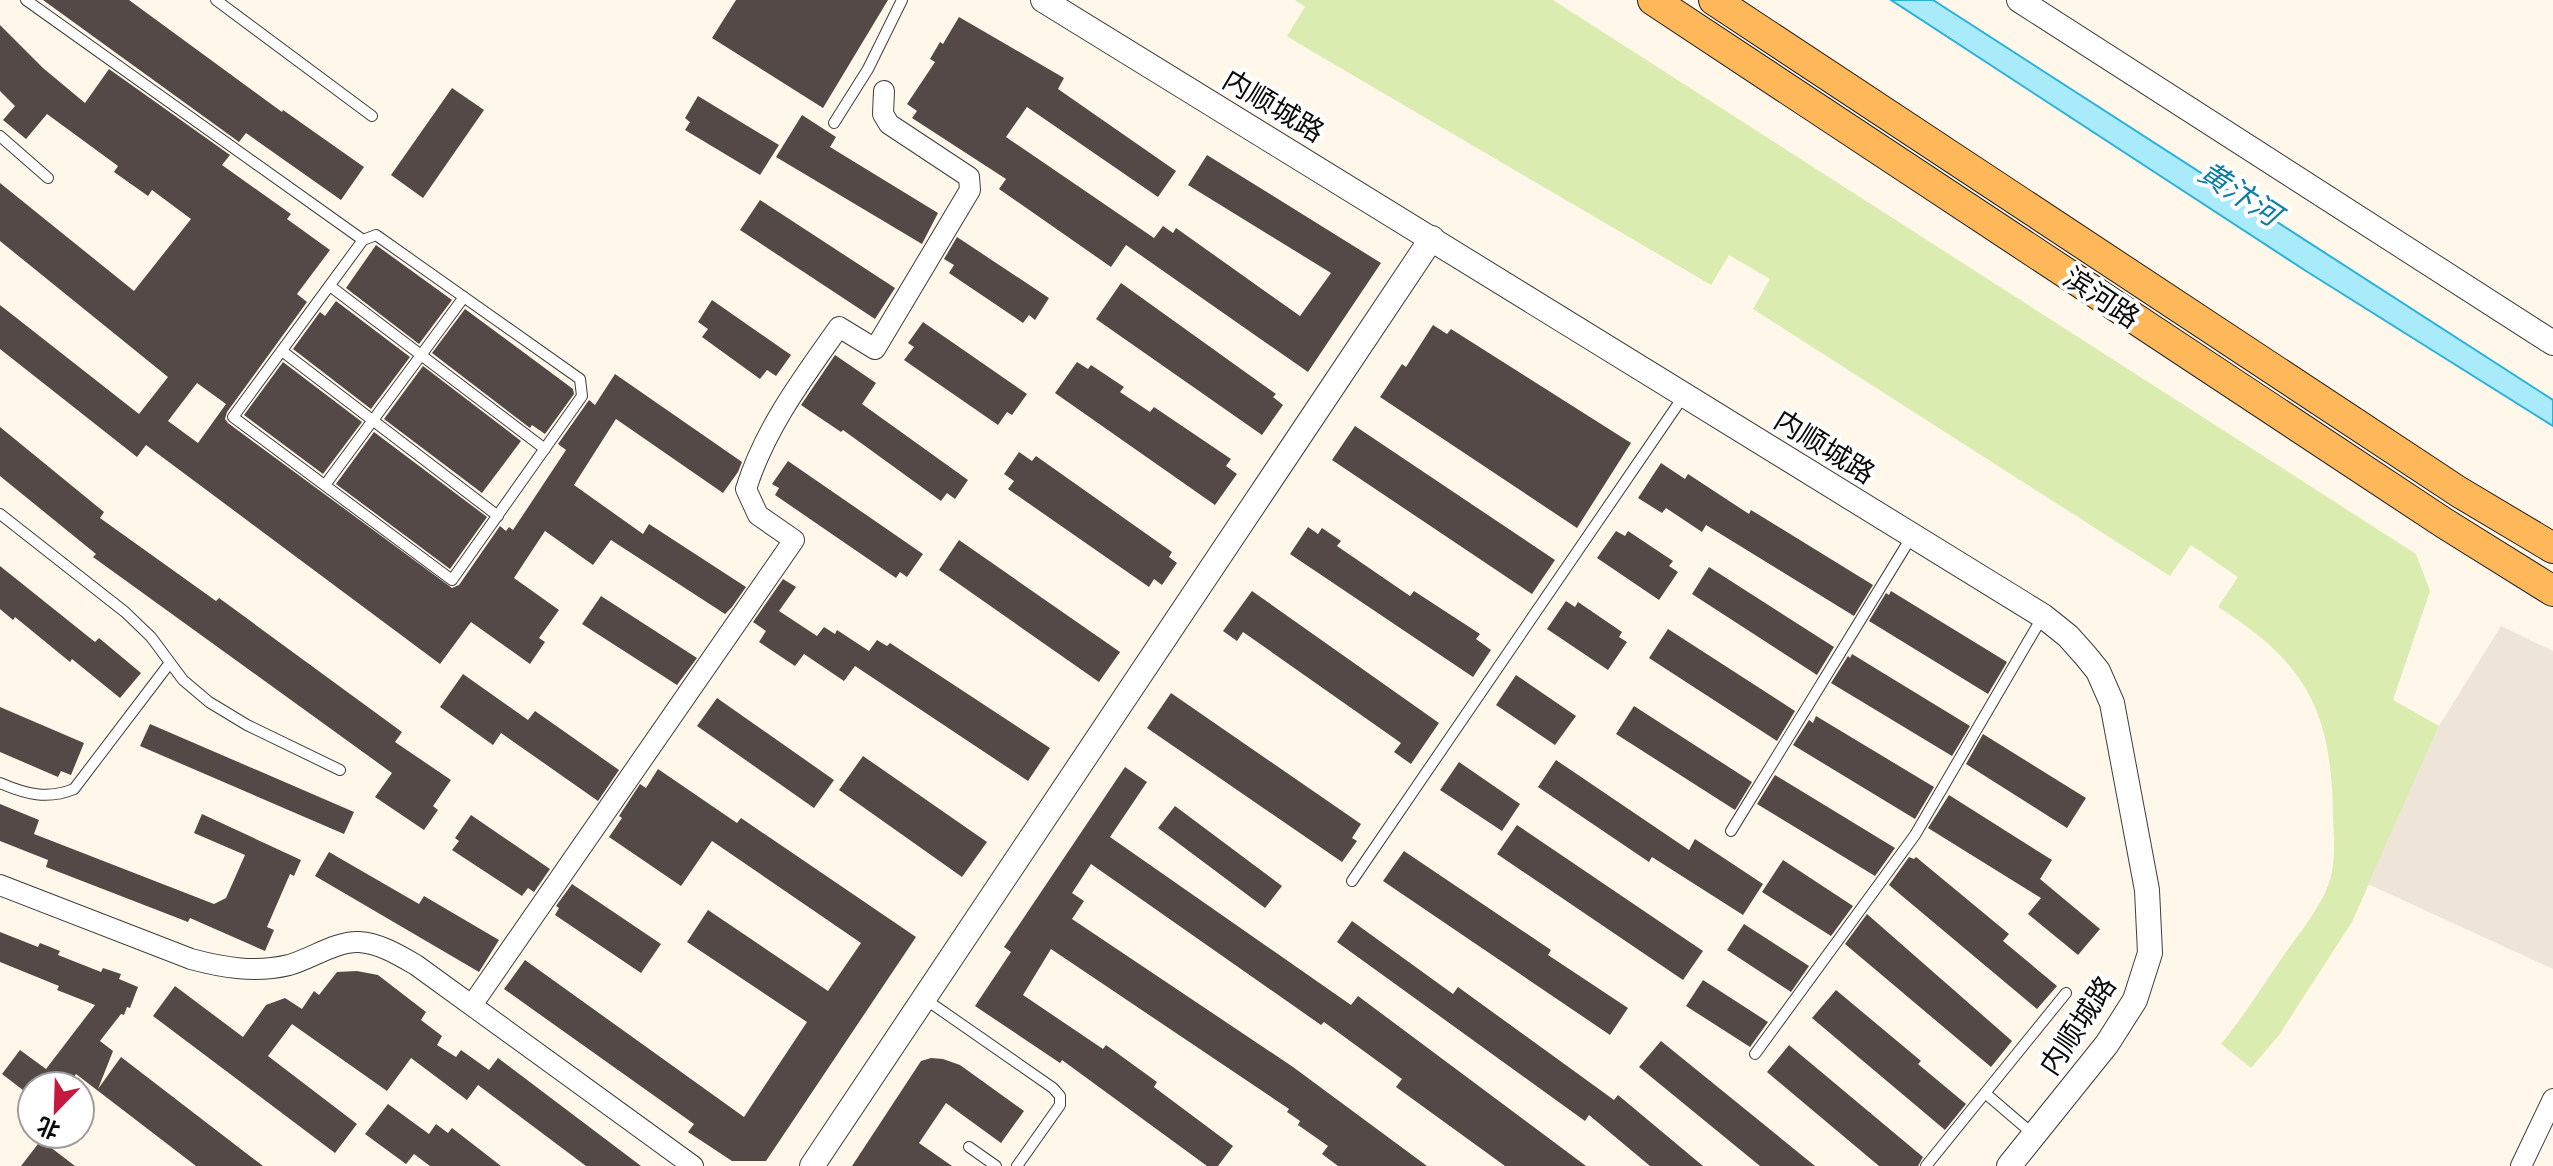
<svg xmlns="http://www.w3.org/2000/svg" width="2553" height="1166" font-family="'PT Serif','Noto Sans SC',serif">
<rect width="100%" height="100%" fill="#fff7e9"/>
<path fill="#daecb0" d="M1295 0H1553L2416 554 2430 591 2393 700 2439 726 2352 922 2279 1035 2251 1068 2221 1044C2244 1016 2263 985 2284 955 2300 932 2319 910 2329 883 2336 863 2334 838 2333 817 2332 712 2307 663 2218 607L2238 577 2191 545 2170 576 1753 309 1770 279 1729 255 1711 285 1303 46 1287 36 1305 7Z"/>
<polygon fill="#eee5d8" points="2501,626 2553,651 2553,969 2368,884 2439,726"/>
<polygon fill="#a9ebfb" stroke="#2ab2d8" stroke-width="2" points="1891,0 1933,0 2553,400 2553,426 2306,271"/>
<g fill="#544946" fill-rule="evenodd">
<polygon points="43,0 129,0 282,112 283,110 364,167 341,200 246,133 239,142"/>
<polygon points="736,0 888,0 823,108 712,38"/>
<polygon points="959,17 1064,78 1058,89 1176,171 1158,197 1027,107 1006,137 1154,238 1163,226 1173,233 1176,228 1300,316 1331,273 1188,185 1207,155 1381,263 1308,372 1126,245 1111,267 999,189 1006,179 912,118 917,111 907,104 935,62 930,59 940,42 943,44"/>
<path d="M0 25 43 68 85 103 109 69 230 155 222 165 291 214 287 219 330 250 297 294 307 302 227 412 225 419 228 423 452 588 459 585 500 526 506 531 509 527 513 530 566 450 558 444 589 400 595 405 615 374 742 462 738 472 723 493 616 419 574 485 643 534 649 524 746 587 732 607 725 614 611 540 593 565 545 531 514 578 559 610 539 638 545 642 530 664 471 622 440 664 146 445 137 457 0 349V305L139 414 168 377 0 241V183L134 291 191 219 152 190 148 196 114 172 118 166 47 114 26 139 3 120 15 106 0 91ZM197 383 226 404 198 443 168 421Z"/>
<polygon points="452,88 484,110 423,198 391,175"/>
<polygon points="698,96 779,145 760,175 685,130 690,122 685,118"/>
<polygon points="802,115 836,137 830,147 938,213 922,244 776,157"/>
<polygon points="760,200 895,288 875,319 740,230"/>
<polygon points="957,237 1049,298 1035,320 1029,315 1023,323 949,273 954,265 944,259"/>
<polygon points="376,245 452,300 419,344 346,288"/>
<polygon points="1121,283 1276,394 1273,397 1283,405 1262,435 1096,319"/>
<polygon points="712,300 791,355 776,376 767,370 760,379 702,337 708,329 698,322"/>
<polygon points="336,301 410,357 371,409 293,349 320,312 325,316"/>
<polygon points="465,309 573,389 574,394 545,434 532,425 530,428 432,353"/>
<polygon points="923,322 1027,394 1012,415 1007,412 998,425 904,360 914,347 908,343"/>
<polygon points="1433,325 1447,334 1451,329 1631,443 1577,528 1380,397 1402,364 1406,367"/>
<polygon points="835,355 876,383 862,404 968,480 955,499 947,493 941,501 843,430 841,432 801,405"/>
<polygon points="283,362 362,422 323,474 244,415"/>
<polygon points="1077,362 1088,369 1091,365 1124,387 1120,392 1150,412 1154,407 1231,459 1226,466 1237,474 1215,505 1055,393"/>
<polygon points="423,366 521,441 482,493 384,419"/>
<polygon points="1355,426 1555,560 1532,594 1332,460"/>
<polygon points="0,427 104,512 100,518 216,601 219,598 402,732 395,742 451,780 433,806 438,810 424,830 375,797 392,773 93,557 96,554 0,476"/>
<polygon points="374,432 487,517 450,569 336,484"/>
<polygon points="1019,452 1032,461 1036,456 1172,552 1169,557 1177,563 1162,585 1154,579 1149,587 1008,489 1014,481 1004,474"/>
<polygon points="788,461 923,554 907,577 900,572 896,578 775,495 779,488 772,484"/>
<polygon points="1661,463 1685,479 1688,474 1749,514 1751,510 1873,585 1854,616 1706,525 1702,532 1666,508 1662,513 1638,498"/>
<polygon points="1308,527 1318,534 1322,528 1341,541 1337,546 1410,596 1414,591 1480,634 1476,639 1491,650 1473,677 1290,554"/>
<polygon points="1616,531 1625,536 1628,531 1673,561 1669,566 1678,572 1659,600 1597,558"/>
<polygon points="959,540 1120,652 1099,682 939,570"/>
<polygon points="0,566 95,642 99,638 141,673 120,698 72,659 70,662 15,617 13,620 0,609"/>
<polygon points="1709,567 1834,647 1817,675 1692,594"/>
<polygon points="783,579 796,587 779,611 817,636 824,627 835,634 837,630 869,651 877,640 887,646 890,643 1050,748 1028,781 855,666 844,681 804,654 795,666 759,642 766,631 753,622"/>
<polygon points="1252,591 1439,723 1411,764 1394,752 1401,743 1243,632 1237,641 1223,631"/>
<polygon points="1891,591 2007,662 1988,694 1869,621 1886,593 1889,595"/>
<polygon points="601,596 697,658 677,685 582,624"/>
<polygon points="1566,601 1575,607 1578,602 1622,632 1619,637 1627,642 1608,670 1547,629"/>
<polygon points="1668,629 1795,711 1777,741 1649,658"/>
<polygon points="1852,654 1970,726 1952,756 1831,683 1848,656 1850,658"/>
<polygon points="463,674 528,720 535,711 619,770 598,801 501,733 493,745 440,707"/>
<polygon points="1516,675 1576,716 1555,745 1496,705"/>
<polygon points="1171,693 1361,824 1352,838 1357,841 1342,862 1147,728"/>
<polygon points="717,698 834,780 814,808 697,726"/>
<polygon points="1634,706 1752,782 1735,810 1616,734"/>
<polygon points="0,707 84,743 71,775 61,771 58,777 0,752"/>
<polygon points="1816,716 1934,787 1915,819 1793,745 1809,720 1813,723"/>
<polygon points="150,724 354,812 344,834 140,746"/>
<polygon points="1983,734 2086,798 2067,828 1966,764"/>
<polygon points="863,756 987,842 962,877 839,790"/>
<polygon points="1556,760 1689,850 1695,839 1763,884 1743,915 1652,857 1649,862 1538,787"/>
<polygon points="1459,762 1520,804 1502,831 1440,790"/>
<polygon points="1125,767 1147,782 1110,837 1351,1005 1358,996 1586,1166 1505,1166 1396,1087 1402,1079 1324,1022 1321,1025 1091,864 1072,893 1084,901 1072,919 1293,1067 1427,1166 1338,1166 1322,1154 1328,1146 1298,1125 1300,1121 1287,1112 1289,1109 1051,949 1023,995 1103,1049 1106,1045 1157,1082 1154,1087 1233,1146 1218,1166 1207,1166 1062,1060 1060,1063 975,1006 1011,952 1004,947"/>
<polygon points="658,769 737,823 741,818 916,937 766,1161 732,1161 688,1132 694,1124 504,989 525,960 744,1117 807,1022 687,942 708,910 828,991 861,943 712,841 681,886 609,837 622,818 619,816 640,784 646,788"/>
<polygon points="1775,775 1895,848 1875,876 1757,804"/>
<polygon points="1949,795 2052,860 2040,879 2100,929 2078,955 2028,914 2041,898 1928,828"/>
<polygon points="0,804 39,820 34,834 214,904 226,898 245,855 194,833 202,814 301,860 294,876 290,874 267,927 274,930 265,951 190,918 188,922 46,867 48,860 0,841"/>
<polygon points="1175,806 1282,886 1265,908 1158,828"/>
<polygon points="471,815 550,869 534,892 528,888 522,896 452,850 459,841 455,838"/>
<polygon points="1517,825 1703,951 1683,980 1497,854"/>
<polygon points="1404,851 1551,950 1548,955 1628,1008 1610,1035 1383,881"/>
<polygon points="329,852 419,904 424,896 499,940 479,972 315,876"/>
<polygon points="1909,857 1914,859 1916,857 2009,934 2003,941 2057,986 2037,1009 1889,885"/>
<polygon points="1783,860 1853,906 1831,936 1762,892"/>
<polygon points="572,884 661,944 641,973 555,915 559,908 556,906"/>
<polygon points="1867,914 2012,1041 1991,1067 1845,944"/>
<polygon points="1352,921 1453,994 1458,987 1614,1100 1618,1095 1703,1166 1650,1166 1589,1115 1585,1121 1337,942"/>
<polygon points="1744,924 1809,966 1791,992 1727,950"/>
<polygon points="0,932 38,947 40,943 60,951 58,955 101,972 103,968 121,974 119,979 138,987 130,1008 127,1007 124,1015 121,1014 100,1041 113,1051 98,1089 121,1057 263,1166 196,1166 76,1074 68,1086 32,1086 32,1097 2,1074 20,1050 46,1069 95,1005 57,990 59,986 0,962"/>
<polygon points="357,971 378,975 426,1012 421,1020 442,1036 437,1045 456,1057 461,1050 489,1070 498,1058 641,1166 586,1166 478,1085 467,1100 411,1058 387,1091 292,1024 268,1056 357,1124 335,1153 153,1016 175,986 243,1037 266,1005 285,998 302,1009 314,991 319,995 337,972"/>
<polygon points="1703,980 1768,1022 1750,1047 1686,1006"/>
<polygon points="1836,990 1921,1061 1918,1064 1966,1104 1945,1130 1812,1018"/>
<polygon points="1661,1041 1815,1166 1760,1166 1639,1067"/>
<polygon points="1789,1045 1923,1157 1918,1166 1879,1166 1767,1072"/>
<polygon points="931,1058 943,1059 960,1065 1024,1111 1001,1143 946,1103 919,1143 952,1166 852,1166 921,1061"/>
<polygon points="388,1104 429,1134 436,1124 448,1133 452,1128 501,1166 430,1166 414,1154 406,1164 365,1134"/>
<polygon points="41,1140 75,1166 21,1166"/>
</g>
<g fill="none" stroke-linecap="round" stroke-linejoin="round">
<defs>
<g id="service">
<polyline points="26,0 363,240 376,235 580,379 582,396 452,580 233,417 363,240"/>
<polyline points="216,0 372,116"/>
<polyline points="834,123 868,69 902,0"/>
<polyline points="0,136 48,178"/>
<polyline points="330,286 545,449"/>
<polyline points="282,351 498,516"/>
<polyline points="325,485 464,297"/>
<polyline points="0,514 125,612 151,637 183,680 209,702 247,725 340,770"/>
<path d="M0 783C26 794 47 800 74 789L169 664"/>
<polyline points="1731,831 1912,536"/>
<polyline points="1352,881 1685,394"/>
<polyline points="925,999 1053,1088 1060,1096 1060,1105 1017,1166"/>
<polyline points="1755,1054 1915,835 2043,616"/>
<polyline points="1985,1093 2034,1135"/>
<polyline points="969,1147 996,1166"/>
<polyline points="1926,1166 2066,993"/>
</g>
<g id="minor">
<path d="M0 885 191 959C224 968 256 973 289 965 311 959 336 941 359 942 379 943 399 955 416 965L693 1166"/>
<path d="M472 1005 794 540 758 515 746 489C765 428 803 378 839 327L875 349 970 190 969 177 889 124 883 114 884 91"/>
<polyline points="2521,1166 2553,1099"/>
</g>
<g id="tertiary">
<polyline points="1043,0 2043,616 2068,636 2085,655 2098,671 2112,703 2147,890 2150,953 2135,1000 2107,1044 2009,1166"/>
<polyline points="2019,0 2553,343"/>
<polyline points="812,1166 1432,238"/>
</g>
<g id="primary">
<polyline points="1653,0 2444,523 2553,591"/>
<polyline points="1714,0 2459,492 2553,548"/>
</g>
</defs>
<use href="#service" stroke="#3e3e3e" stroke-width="12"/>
<use href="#minor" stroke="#3e3e3e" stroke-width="22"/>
<use href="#tertiary" stroke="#3e3e3e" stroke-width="26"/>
<use href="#primary" stroke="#1c1c1c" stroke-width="32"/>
<use href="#service" stroke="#fff" stroke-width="10"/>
<use href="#minor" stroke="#fff" stroke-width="20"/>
<use href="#tertiary" stroke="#fff" stroke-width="24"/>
<use href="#primary" stroke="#ffb859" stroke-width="30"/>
</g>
<g text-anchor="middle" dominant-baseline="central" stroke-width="8" stroke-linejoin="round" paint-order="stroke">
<g font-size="28" fill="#0b0b0b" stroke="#fff">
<text transform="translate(1274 105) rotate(31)">内顺城路</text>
<text transform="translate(2102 297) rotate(34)">滨河路</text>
<text transform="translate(1825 446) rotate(32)">内顺城路</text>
<text transform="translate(2077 1025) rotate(-56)">内顺城路</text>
</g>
<g font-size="30" font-style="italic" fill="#0c7ea5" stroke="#fff">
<text transform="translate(2240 193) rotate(33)">黄汴河</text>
</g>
</g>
<g transform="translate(56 1110) rotate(203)"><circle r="38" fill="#ffffff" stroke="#9d9d9d" stroke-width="2"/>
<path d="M0-6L14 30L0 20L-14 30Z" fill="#c51940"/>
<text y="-12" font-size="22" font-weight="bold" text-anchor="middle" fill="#0b0b0b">北</text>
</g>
</svg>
